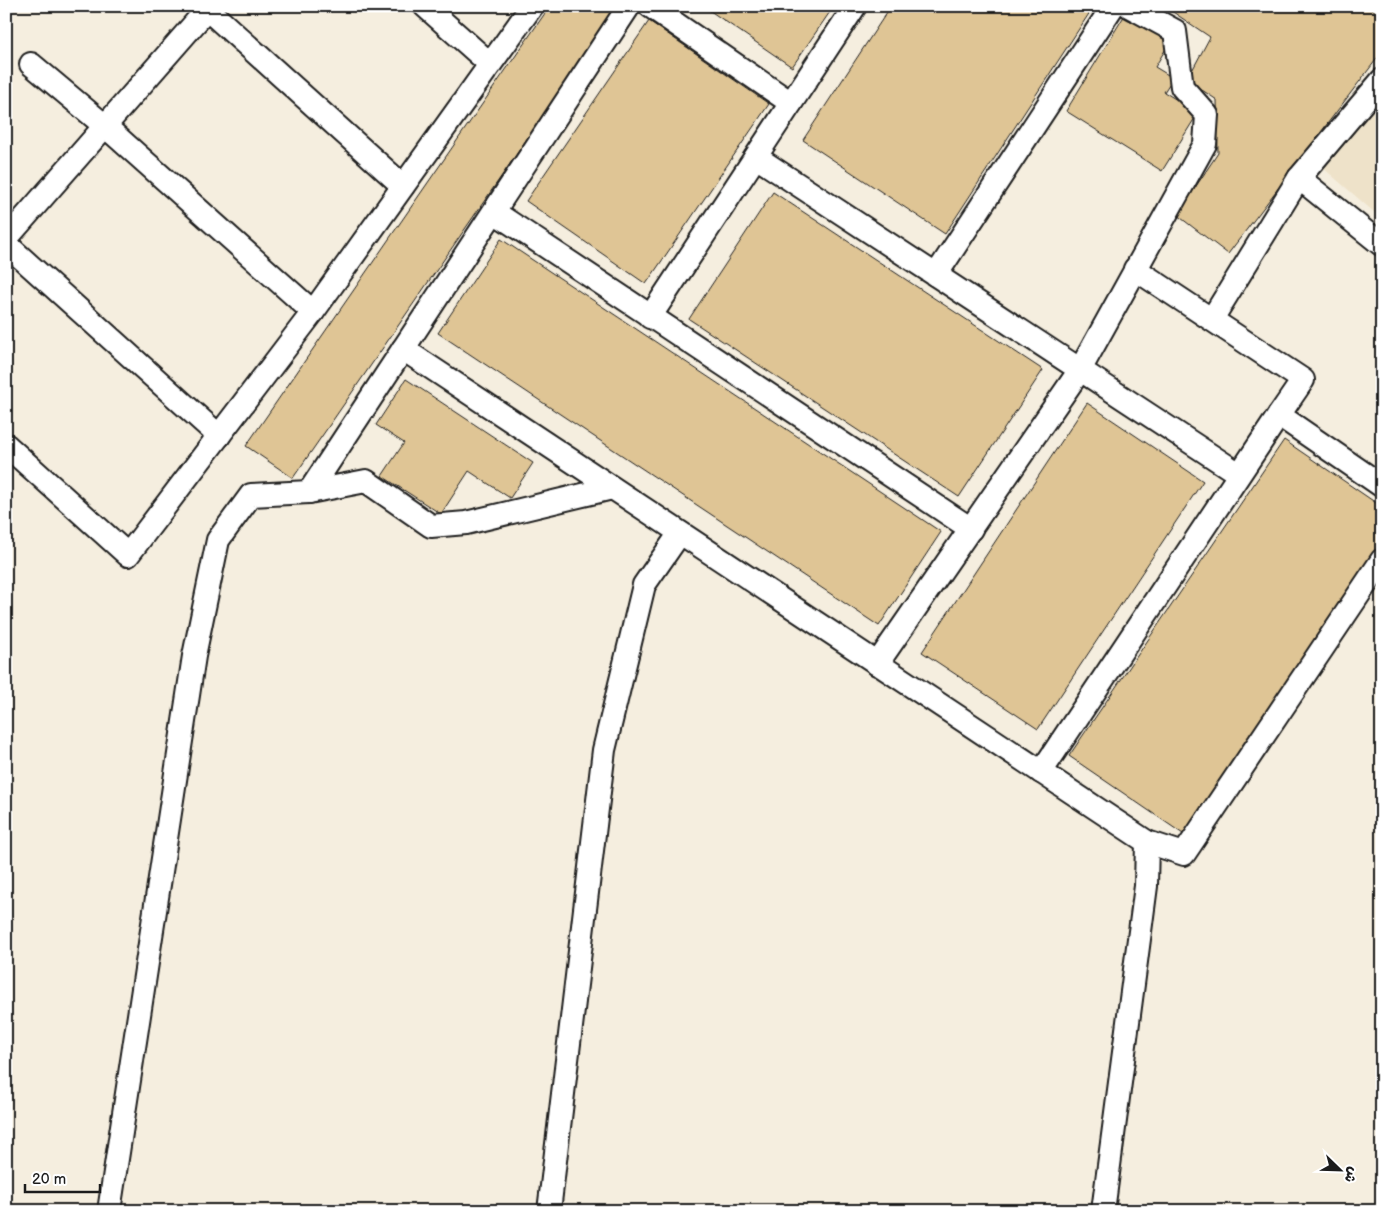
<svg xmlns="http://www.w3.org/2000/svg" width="1388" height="1217" font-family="'Balsamiq Sans','Playpen Sans Arabic',sans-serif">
<rect width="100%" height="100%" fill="#f5eedf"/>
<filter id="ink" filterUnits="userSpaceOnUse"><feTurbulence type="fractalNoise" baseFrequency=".02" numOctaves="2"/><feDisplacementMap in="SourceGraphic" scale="10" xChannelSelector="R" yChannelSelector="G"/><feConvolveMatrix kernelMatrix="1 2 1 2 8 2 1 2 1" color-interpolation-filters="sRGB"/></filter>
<g filter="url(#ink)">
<polygon fill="#eee2c9" points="1382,98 1382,219 1322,167"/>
<g fill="#dfc595" stroke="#1c1c1c">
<polygon points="550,6 619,6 293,478 246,446"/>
<polygon points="703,6 834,6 792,67"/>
<polygon points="891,6 1094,6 945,234 803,140"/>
<polygon points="1164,6 1369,6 1382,18 1382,52 1228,254 1177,215 1218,153 1217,100 1187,80 1210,37"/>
<polygon points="1126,13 1171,40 1155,67 1173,78 1164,92 1198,113 1162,171 1066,111"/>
<polygon points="649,21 769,104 646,284 526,201"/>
<polygon points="773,192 1043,370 959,497 689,319"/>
<polygon points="501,239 941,532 879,626 438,333"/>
<polygon points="406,379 533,463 510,498 469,471 441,514 382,476 404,443 376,425"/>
<polygon points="1087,403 1203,481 1038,729 922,652"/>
<polygon points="1284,440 1382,507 1382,548 1186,836 1069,756"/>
</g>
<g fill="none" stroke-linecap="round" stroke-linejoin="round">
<defs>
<g id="minor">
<polyline points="425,6 490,64"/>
<polyline points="650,6 791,103"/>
<polyline points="207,9 403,186"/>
<polyline points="31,64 105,126 313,312"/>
<polyline points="756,157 1239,474"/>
<polyline points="1299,178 1382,245"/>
<polyline points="494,212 971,529"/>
<polyline points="6,239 210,6"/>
<polyline points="6,244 219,436"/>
<polyline points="1135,269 1303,380 1279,415 1382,486"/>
<polyline points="936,275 1113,6"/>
<polyline points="650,317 855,6"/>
<polyline points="1212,319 1299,178 1382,80"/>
<polyline points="403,349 1147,842 1184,854 1382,560"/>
<polyline points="6,445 128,555 313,312 532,6"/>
<polyline points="309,492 629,6"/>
<polyline points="877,664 1080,370 1205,144 1207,115 1182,87 1175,31 1129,6"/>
<polyline points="1041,772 1279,415"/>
<polyline points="109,1211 194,656 218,540 251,495 309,492 366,481 431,526 466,523 612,488"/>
<polyline points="549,1211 604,750 644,585 680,533"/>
<polyline points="1103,1211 1146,886 1147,842"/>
</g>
</defs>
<use href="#minor" stroke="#1c1c1c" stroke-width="26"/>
<use href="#minor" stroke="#fff" stroke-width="22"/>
</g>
</g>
<rect width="1388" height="1217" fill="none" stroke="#fff" stroke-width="25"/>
<rect x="12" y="12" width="1363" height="1192" fill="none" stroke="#1c1c1c" stroke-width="2" filter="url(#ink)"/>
<g transform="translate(1340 1170) rotate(113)" stroke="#ffffff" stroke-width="4" paint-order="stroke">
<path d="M0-4L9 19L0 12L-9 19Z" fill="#1c1c1c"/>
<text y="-8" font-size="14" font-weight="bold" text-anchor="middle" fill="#1c1c1c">ش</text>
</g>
<path d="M25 1184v8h75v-8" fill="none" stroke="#1c1c1c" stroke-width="2.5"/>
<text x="32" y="1184" font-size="15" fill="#1c1c1c" stroke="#ffffff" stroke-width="4" paint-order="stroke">20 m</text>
</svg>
